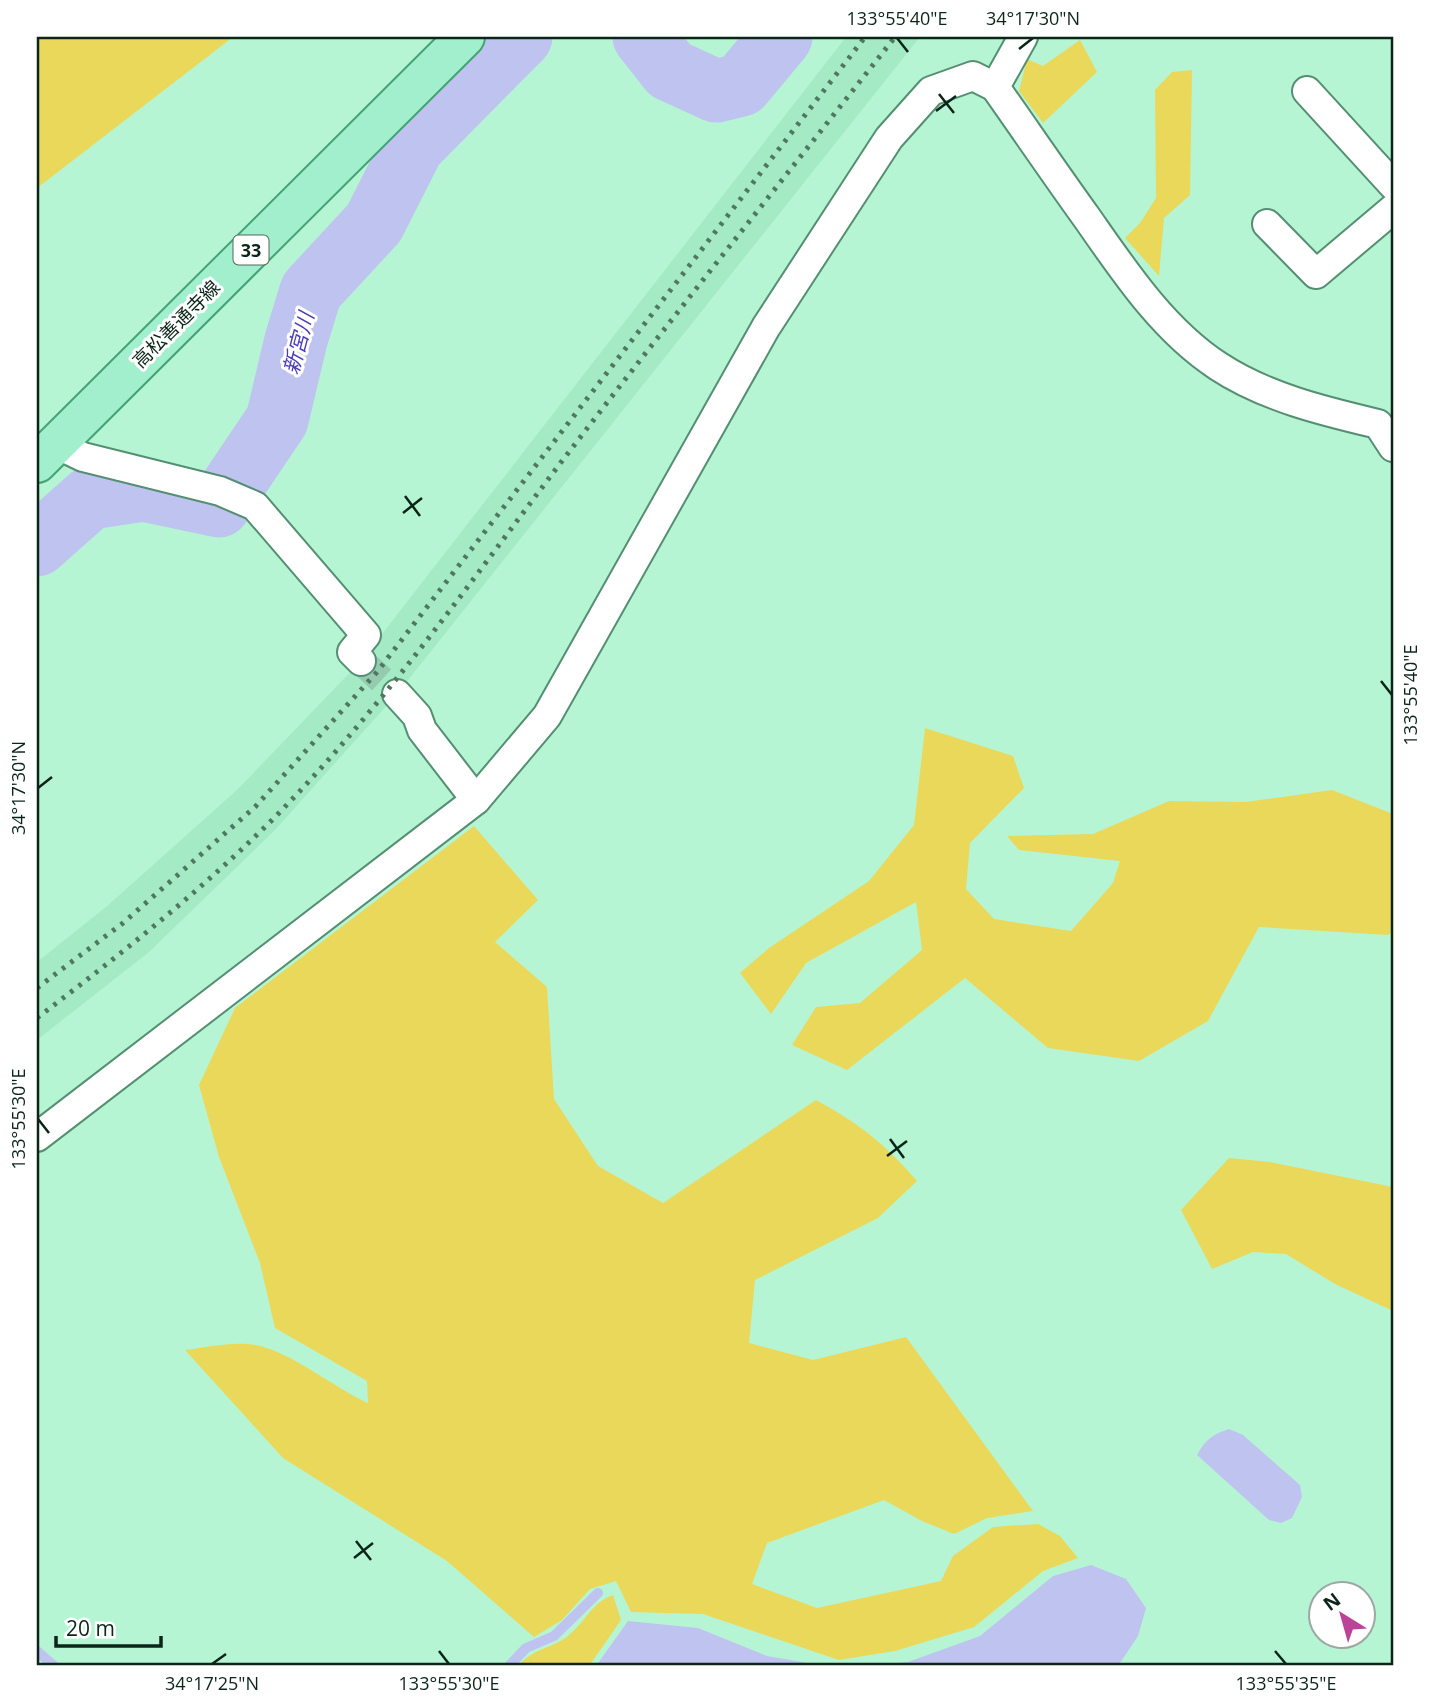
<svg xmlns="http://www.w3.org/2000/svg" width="1430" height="1703" font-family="'Open Sans','Noto Sans JP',sans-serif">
<rect width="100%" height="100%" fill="#b6f5d3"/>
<polygon fill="#a4eac5" points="846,37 920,37 397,694 275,830 149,952 37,1040 37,962 106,907 238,789 361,661"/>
<g fill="#ead85b">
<polygon points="37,37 233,37 37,188"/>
<polygon points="1080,40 1097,72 1043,123 1019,91 1027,59 1043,66"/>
<polygon points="1192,70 1190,195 1164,218 1159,276 1125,238 1140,223 1156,198 1155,90 1172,72"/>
<polygon points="925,728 1013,756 1024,788 970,843 966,889 994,919 1071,931 1113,883 1120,861 1019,850 1007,836 1093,834 1169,801 1246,802 1332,790 1393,814 1393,931 1388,935 1259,927 1208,1021 1139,1061 1048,1048 965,978 847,1070 792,1045 816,1007 860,1003 922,950 916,902 806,963 771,1014 740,973 769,948 869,881 914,825"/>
<path d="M474 826 538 900 495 942 547 987 554 1099 598 1166 663 1203 816 1100C860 1124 884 1143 917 1181L878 1218 755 1280 749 1343 813 1360 906 1337 1033 1511 987 1518 954 1534 922 1521 884 1500 767 1543 752 1584 817 1608 941 1581 953 1556 993 1527 1038 1524 1060 1536 1078 1558 1043 1571 974 1627 895 1651 839 1660 703 1614 631 1612 616 1581 590 1589 562 1620 534 1637 447 1561 283 1458 185 1350C207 1347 234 1341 256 1345 292 1352 334 1388 368 1403L367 1381 275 1328 260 1263 219 1157 199 1085 235 1008Z"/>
<polygon points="1229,1158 1270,1162 1393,1187 1393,1311 1335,1284 1286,1254 1253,1252 1212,1269 1181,1210"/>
<path d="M613 1595 621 1620 589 1666H518C536 1646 553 1649 569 1635 586 1621 591 1603 613 1595Z"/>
</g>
<g fill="#bfc3ef">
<path d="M1229 1429 1243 1435 1300 1485 1302 1497 1292 1518 1281 1523 1269 1520 1197 1455C1205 1440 1213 1434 1229 1429Z"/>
<polygon points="1091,1565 1126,1579 1146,1608 1138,1636 1118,1666 854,1666 908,1662 980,1636 1053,1576"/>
<polygon points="628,1621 698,1628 767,1656 825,1666 596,1666"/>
</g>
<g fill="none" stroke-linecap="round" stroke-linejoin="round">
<g stroke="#bfc3ef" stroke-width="10">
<polyline points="37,1651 54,1666"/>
<polyline points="509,1666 526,1648 554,1636 598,1593"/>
</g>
<g stroke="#bfc3ef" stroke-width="63">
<polyline points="644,37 670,70 716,91 741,85 781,37"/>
<polyline points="37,545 90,498 143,490 219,506 277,420 296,340 311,291 374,223 413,146 521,37"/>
</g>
<polyline stroke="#94cbae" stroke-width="28" stroke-dasharray="28 14" stroke-linecap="butt" points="361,661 397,694"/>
<defs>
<g id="minor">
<polyline points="995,87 1023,37"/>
<polyline points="1307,91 1393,185"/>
<polyline points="1267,224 1316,274 1393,209"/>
<polyline points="56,444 83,457 220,491 255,506 366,635 352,652 361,661"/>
<polyline points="397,694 417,716 422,730 476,800"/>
<path d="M37 1137 476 800 547 716 766 327 889 138 931 91 973 76 995 87C1026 131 1056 175 1087 218 1124 271 1163 330 1218 366 1265 397 1323 411 1378 424L1393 447"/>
</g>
<polyline id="primary" points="37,463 465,37"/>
</defs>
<use href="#minor" stroke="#548f72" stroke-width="32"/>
<use href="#primary" stroke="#45a277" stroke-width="42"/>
<use href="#minor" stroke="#fff" stroke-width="28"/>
<use href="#primary" stroke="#a1efcc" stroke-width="38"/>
<g stroke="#4f7762" stroke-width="5" stroke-dasharray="3.5 7" stroke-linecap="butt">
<polyline points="37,988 123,923 255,807 377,672 865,37"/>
<path d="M37 1018C117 957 196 895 268 824 378 714 468 585 562 461 671 319 784 178 895 37"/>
</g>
</g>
<path fill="none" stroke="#0c2519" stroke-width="2.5" d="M897 38 908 52M1019 49 1033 38M939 94 954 113M936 111 956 96M405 496 420 516M403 513 422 498M1381 681 1392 695M38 788 52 777M38 1119 49 1133M890 1139 904 1158M887 1156 907 1141M356 1541 371 1560M354 1558 373 1543M439 1651 449 1664M1275 1651 1286 1664M212 1664 226 1654"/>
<g text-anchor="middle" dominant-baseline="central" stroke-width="6" stroke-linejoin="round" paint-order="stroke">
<rect fill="#fff" stroke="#55665e" stroke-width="2" x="233.5" y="235.5" width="35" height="29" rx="5"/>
<g font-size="18" font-weight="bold" fill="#0c2519">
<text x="251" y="250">33</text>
</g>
<g font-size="19" fill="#0c2519" stroke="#fff">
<text transform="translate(176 324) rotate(-45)">高松善通寺線</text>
</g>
<g font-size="21" font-style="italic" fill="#4b3db7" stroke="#fff">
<text transform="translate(298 343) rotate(-75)">新宮川</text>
</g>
</g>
<rect width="1430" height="1703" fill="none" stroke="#ffffff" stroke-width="77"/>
<g transform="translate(1342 1615) rotate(323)"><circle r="33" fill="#ffffff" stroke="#9ea8a3" stroke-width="2"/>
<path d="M0-5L12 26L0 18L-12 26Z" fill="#bc4498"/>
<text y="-10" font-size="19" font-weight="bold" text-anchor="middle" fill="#0c2519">N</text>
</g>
<path d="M56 1636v10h105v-10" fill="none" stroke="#0c2519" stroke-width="3.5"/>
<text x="66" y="1636" font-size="21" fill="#0c2519" stroke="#ffffff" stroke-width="5" paint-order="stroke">20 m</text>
<rect x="38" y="38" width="1354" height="1626" fill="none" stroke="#0c2519" stroke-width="2.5"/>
<g font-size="18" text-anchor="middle" fill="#0c2519">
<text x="897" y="25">133°55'40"E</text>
<text x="1033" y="25">34°17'30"N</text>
<text transform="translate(1411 695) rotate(-90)" y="6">133°55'40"E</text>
<text transform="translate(19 788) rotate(-90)" y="6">34°17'30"N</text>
<text transform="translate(19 1119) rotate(-90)" y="6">133°55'30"E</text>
<text x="212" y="1690">34°17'25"N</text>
<text x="449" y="1690">133°55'30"E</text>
<text x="1286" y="1690">133°55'35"E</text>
</g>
</svg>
